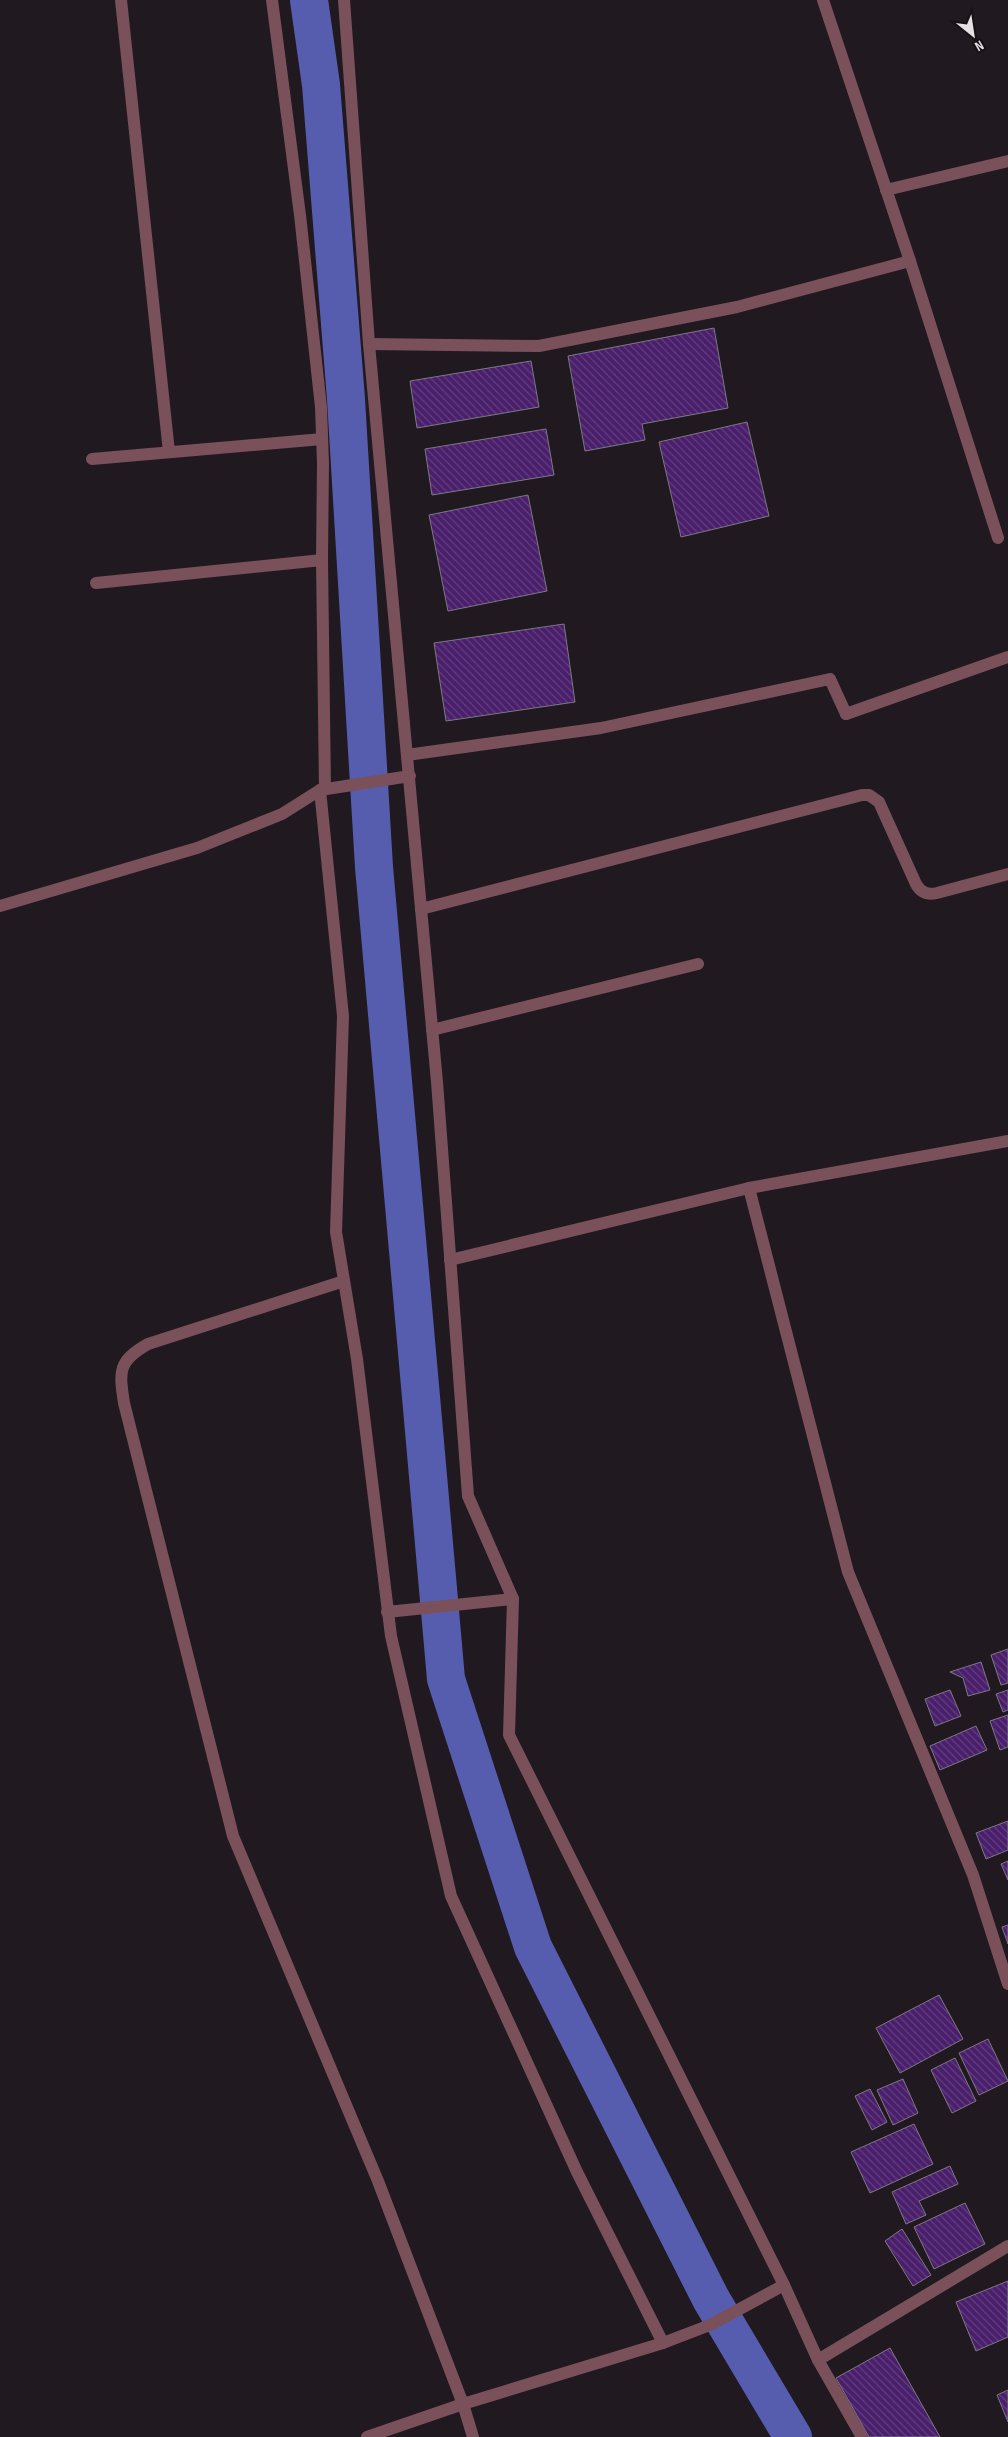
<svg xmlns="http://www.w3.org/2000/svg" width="1008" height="2437" font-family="'Sofia Sans Condensed',sans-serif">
<defs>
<pattern id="building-back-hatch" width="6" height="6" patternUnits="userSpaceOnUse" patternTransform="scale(1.25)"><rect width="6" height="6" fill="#491e6b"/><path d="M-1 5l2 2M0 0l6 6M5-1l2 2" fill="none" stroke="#633e80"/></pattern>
</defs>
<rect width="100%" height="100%" fill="#20191f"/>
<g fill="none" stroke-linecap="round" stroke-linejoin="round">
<polyline stroke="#565daf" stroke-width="38" points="309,0 321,85 346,399 374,867 446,1679 533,1947 711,2299 793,2437"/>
</g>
<g fill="url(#building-back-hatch)" stroke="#7d7982">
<polygon points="714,328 728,408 642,424 645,440 585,451 568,356"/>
<polygon points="531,361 539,407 417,428 410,381"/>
<polygon points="747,422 769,516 681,537 659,442"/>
<polygon points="546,429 554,475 432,495 425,449"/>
<polygon points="528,495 547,591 448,611 429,515"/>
<polygon points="564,624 575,702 446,721 434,643"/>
<polygon points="1008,1649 1008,1683 1001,1685 991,1655"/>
<polygon points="981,1662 990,1690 968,1696 963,1678 950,1672"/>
<polygon points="950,1690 961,1716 935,1726 925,1699"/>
<polygon points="1008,1690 1008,1710 1003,1712 996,1694"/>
<polygon points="1008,1715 1008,1747 1000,1750 990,1721"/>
<polygon points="976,1726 987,1750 940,1770 930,1746"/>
<polygon points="1008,1821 1008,1850 986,1859 976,1833"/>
<polygon points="1008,1861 1008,1880 1001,1864"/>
<polygon points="1008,1925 1008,1944 1002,1927"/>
<polygon points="939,1995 963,2039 900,2073 876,2028"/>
<polygon points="988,2039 1008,2081 979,2095 959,2053"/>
<polygon points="955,2058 976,2101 952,2113 931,2070"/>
<polygon points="903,2079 918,2113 893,2125 877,2090"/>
<polygon points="870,2089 887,2122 872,2130 855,2096"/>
<polygon points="914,2124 933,2164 870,2193 851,2152"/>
<polygon points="950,2166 958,2184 919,2201 926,2215 906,2224 892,2192"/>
<polygon points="965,2203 985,2244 934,2269 914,2227"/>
<polygon points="902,2229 931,2275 913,2286 885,2241"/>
<polygon points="1008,2281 1008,2337 976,2351 956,2302"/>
<polygon points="890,2348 940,2437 869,2437 836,2378"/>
<polygon points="1008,2390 1008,2422 997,2395"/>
</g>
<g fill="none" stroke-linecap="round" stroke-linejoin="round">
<polyline stroke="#7a505b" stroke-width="12" points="407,755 601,728 830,679 846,714"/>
<g stroke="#7a505b" stroke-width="12">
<polyline points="121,0 169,452"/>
<polyline points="272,0 300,215 321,407 323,463 322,560 325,789"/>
<polyline points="344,0 369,344 437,1082 468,1496 513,1599 509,1735 784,2285 818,2360 862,2437"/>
<polyline points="823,0 910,261"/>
<polyline points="886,190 1008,161"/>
<polyline points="369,344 539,346 737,307 910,261 998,538"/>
<polyline points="92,459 322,439"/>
<polyline points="96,583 322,560"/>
<polyline points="846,714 1008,657"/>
<polyline points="320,790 410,776"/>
<polyline points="0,906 197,848 282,814 320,790 343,1016 336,1232 357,1359 391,1636 451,1896 577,2172 663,2343"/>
<path d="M421 909 862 795H869L879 802 916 884C921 893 928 895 937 893L1008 874"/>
<polyline points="432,1030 698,964"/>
<polyline points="749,1188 1008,1141"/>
<polyline points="450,1260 749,1188 848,1572 973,1875 1008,1984"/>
<path d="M344 1281 148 1344C118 1361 119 1371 124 1403L233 1836 378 2181 463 2404 473 2437"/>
<polyline points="387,1612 513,1599"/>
<polyline points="818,2360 1008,2246"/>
<polyline points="367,2437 463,2404 663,2343 710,2325 784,2285"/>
</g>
</g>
<g transform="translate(973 35) rotate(150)" stroke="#171015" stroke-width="4" paint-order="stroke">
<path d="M0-4L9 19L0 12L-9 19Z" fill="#e5e0e4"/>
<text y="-8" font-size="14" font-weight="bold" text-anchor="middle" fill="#e5e0e4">N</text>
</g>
</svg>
